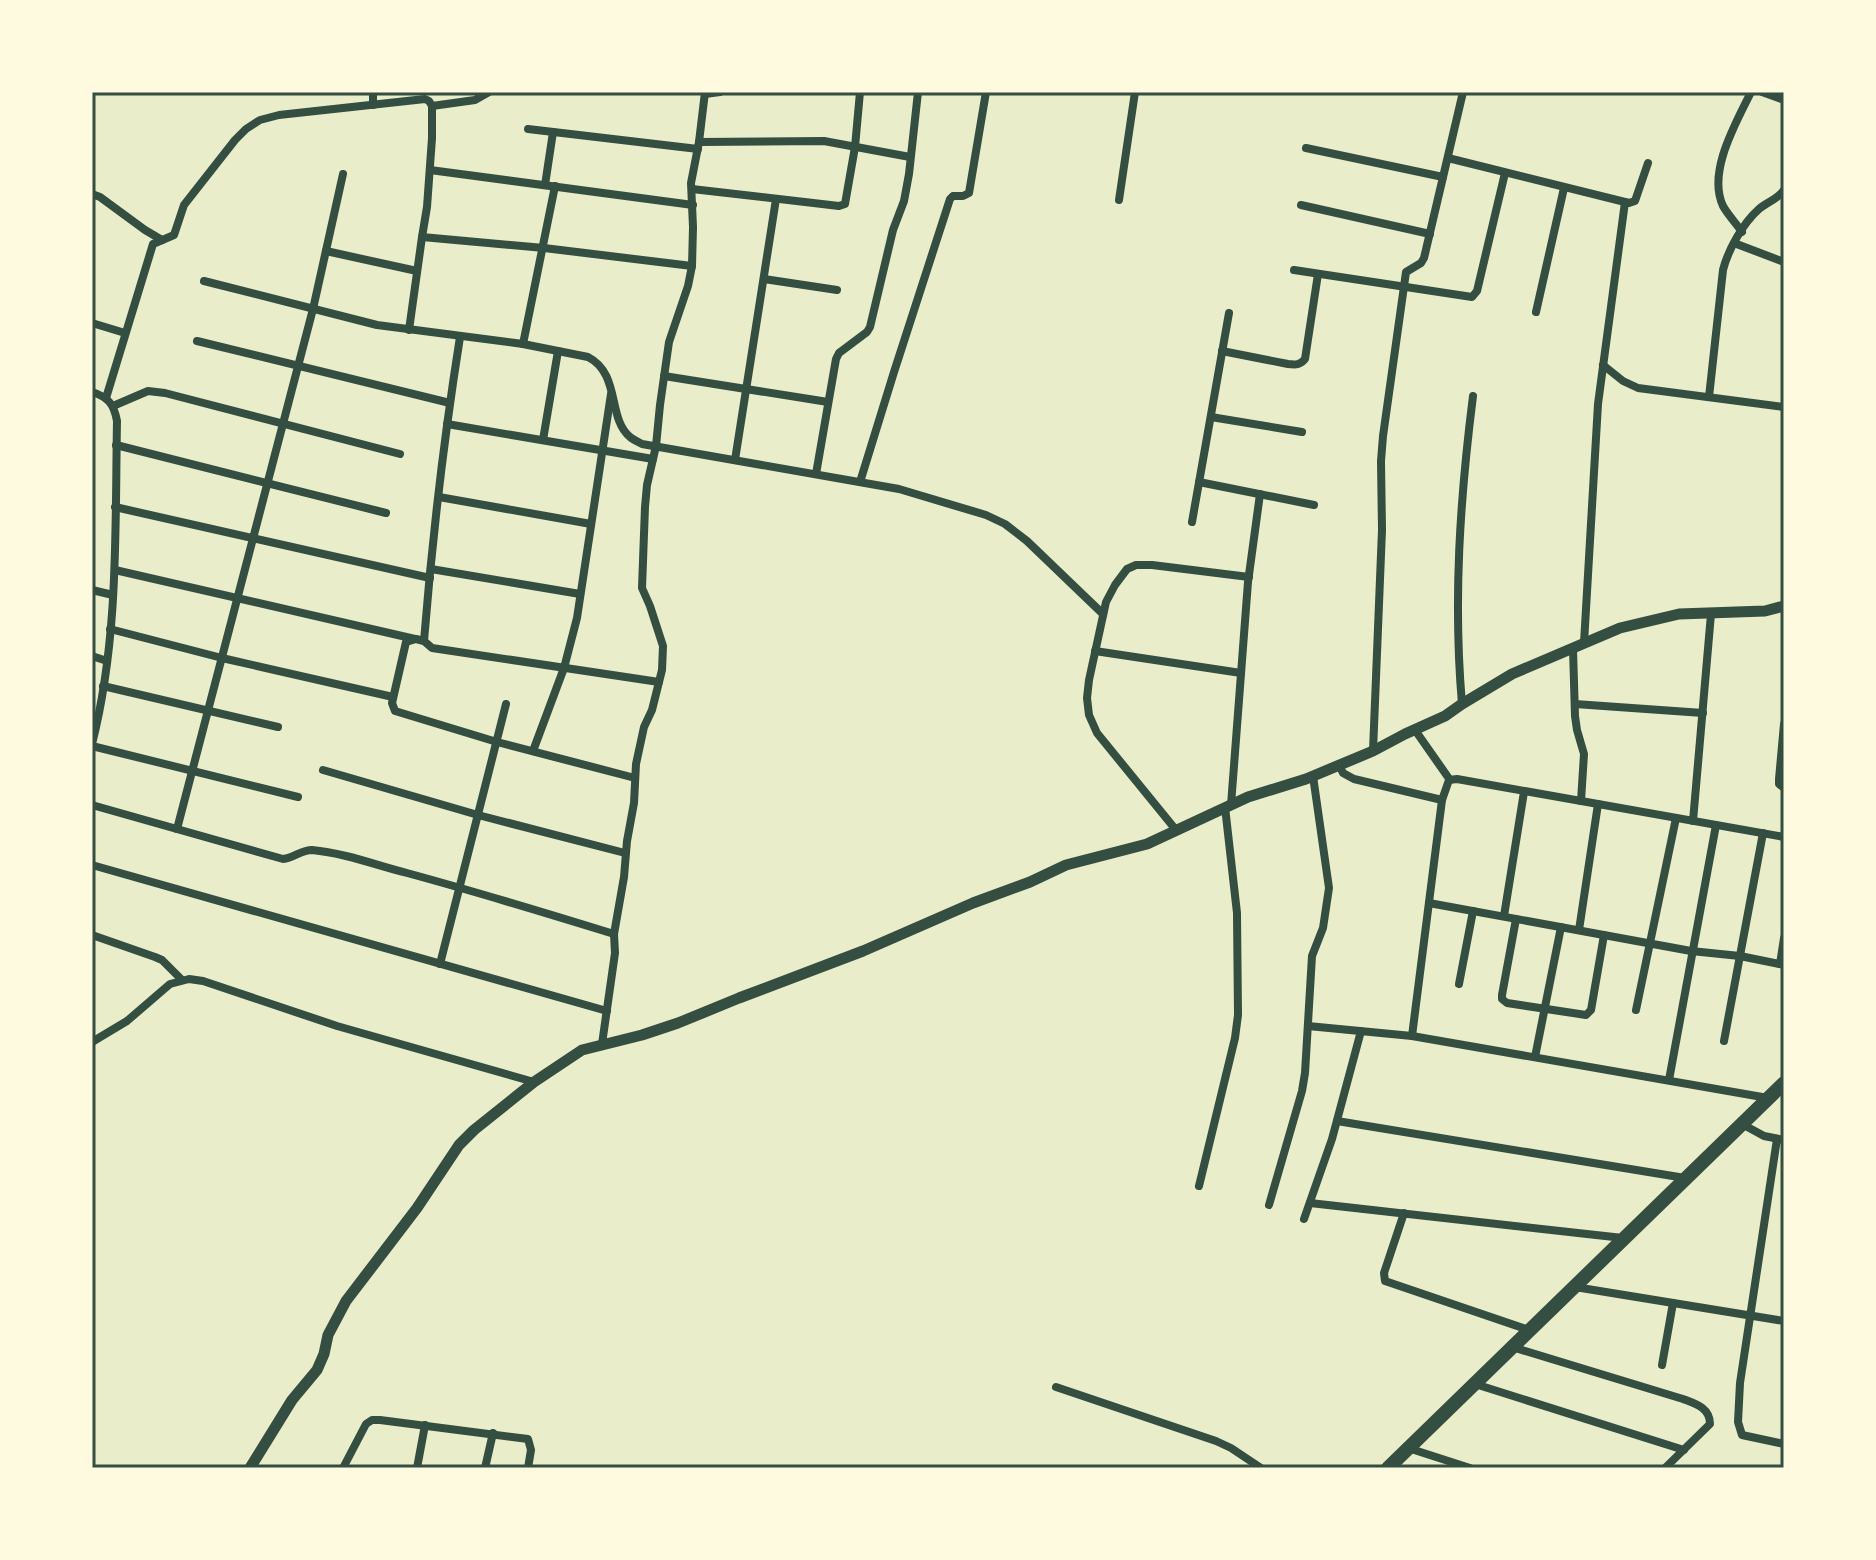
<svg xmlns="http://www.w3.org/2000/svg" width="1876" height="1560" font-family="Karla,sans-serif">
<rect width="100%" height="100%" fill="#e9edc9"/>
<g fill="none" stroke-linecap="round" stroke-linejoin="round">
<g stroke="#344e41" stroke-width="8">
<polyline points="373,92 373,105"/>
<polyline points="1762,92 1784,100"/>
<polyline points="705,94 720,92"/>
<polyline points="432,106 475,100 489,92"/>
<polyline points="528,129 698,149"/>
<polyline points="699,142 824,141 910,157"/>
<polyline points="1306,148 1443,177"/>
<polyline points="1448,158 1629,203 1635,201 1648,163"/>
<polyline points="430,170 693,205"/>
<polyline points="545,185 553,132"/>
<polyline points="692,189 839,206 845,204 855,147 860,92"/>
<polyline points="92,194 100,197 145,230 162,240"/>
<polyline points="1119,200 1135,92"/>
<polyline points="1301,205 1430,234"/>
<path d="M1742 232C1736 223 1728 215 1723 206 1707 172 1736 123 1751 92"/>
<polyline points="1734,243 1784,262"/>
<polyline points="326,251 417,271"/>
<polyline points="1294,270 1472,297 1477,291 1505,173"/>
<polyline points="764,279 837,290"/>
<path d="M204 281 377 325 523 344 588 357C621 374 607 418 630 437 634 440 638 442 642 444L899 489 986 515 1005 524 1027 541 1103 614"/>
<polyline points="1536,312 1564,188"/>
<polyline points="92,323 125,333"/>
<polyline points="409,330 422,237"/>
<path d="M460 337C444 438 432 540 424 641L432 648 659 682"/>
<polyline points="197,341 450,403"/>
<polyline points="523,344 555,186"/>
<path d="M1222 351 1288 364C1296 365 1300 365 1305 359L1318 274"/>
<polyline points="1603,365 1623,381 1638,388 1784,407"/>
<polyline points="664,376 828,402"/>
<path d="M92 392C108 397 114 404 117 421 115 528 119 638 92 744"/>
<path d="M1709 397 1723 270C1728 250 1743 223 1759 209 1767 202 1778 199 1784 190"/>
<polyline points="106,398 153,244 174,235 184,205 235,140 246,129 260,120 279,115 425,99 429,101 432,106 432,138 427,207 422,237 544,248 692,266"/>
<polyline points="113,406 148,391 165,393 400,454"/>
<polyline points="1211,417 1302,432"/>
<polyline points="447,424 653,459"/>
<polyline points="543,440 558,351"/>
<polyline points="116,445 386,513"/>
<polyline points="735,460 776,199"/>
<polyline points="816,474 836,359 839,353 867,332 870,327 893,230 904,201 909,174 918,92"/>
<polyline points="860,482 894,372 950,199 953,196 963,196 969,193 986,92"/>
<polyline points="1199,482 1314,505"/>
<polyline points="439,497 591,524"/>
<polyline points="115,507 430,578"/>
<polyline points="1192,522 1229,313"/>
<polyline points="431,569 580,594"/>
<polyline points="115,570 415,639"/>
<polyline points="92,590 113,595"/>
<polyline points="110,629 222,658 393,697"/>
<polyline points="424,641 416,639 406,642 392,703 395,711 497,742 635,778"/>
<polyline points="1584,643 1598,404 1625,202"/>
<polyline points="1573,649 1575,716 1577,730 1584,754 1581,801"/>
<polyline points="1095,651 1241,673"/>
<polyline points="92,656 107,661"/>
<polyline points="103,686 278,727"/>
<path d="M1462 704C1453 600 1460 499 1473 396"/>
<polyline points="1575,704 1703,713"/>
<polyline points="1784,724 1779,779 1779,784 1784,788"/>
<polyline points="1415,730 1450,780"/>
<polyline points="92,746 298,797"/>
<polyline points="533,751 564,668 577,618 611,394"/>
<polyline points="1373,751 1382,530 1381,461 1383,436 1406,272 1421,263 1424,258 1463,92"/>
<polyline points="1339,765 1343,773 1354,779 1442,800"/>
<polyline points="323,770 478,815 625,853"/>
<path d="M92 805 283 859C294 858 301 850 312 850 344 853 376 865 407 873 477 892 546 913 614 934"/>
<polyline points="1231,805 1248,582 1260,494"/>
<polyline points="1693,821 1711,614"/>
<polyline points="177,829 313,309 343,174"/>
<polyline points="1176,830 1097,733 1089,715 1087,698 1089,680 1106,602 1115,585 1127,569 1136,565 1152,565 1249,577"/>
<polyline points="92,865 607,1011"/>
<polyline points="1429,903 1691,951 1740,956 1784,965"/>
<polyline points="1504,916 1524,792"/>
<polyline points="1516,919 1502,995 1502,999 1507,1003 1586,1015 1591,1010 1604,935"/>
<polyline points="1579,930 1598,804"/>
<polyline points="92,935 155,957 162,960 182,980"/>
<polyline points="440,964 506,704"/>
<polyline points="1780,964 1784,938"/>
<polyline points="1459,984 1473,911"/>
<polyline points="1636,1010 1676,818"/>
<polyline points="1308,1026 1412,1036 1768,1098"/>
<polyline points="1412,1036 1442,800 1449,780 1457,779 1784,837"/>
<polyline points="1724,1041 1763,833"/>
<polyline points="92,1042 127,1021 170,984 189,979 203,981 337,1026 534,1082"/>
<polyline points="602,1044 615,953 614,934 624,877 627,841 634,803 636,764 644,727 652,710 662,670 663,646 650,606 642,588 645,507 647,485 656,446 660,405 669,342 688,286 692,266 693,227 691,183 699,142 705,92"/>
<polyline points="1535,1057 1561,927"/>
<polyline points="1669,1080 1716,825"/>
<polyline points="1337,1121 1685,1178"/>
<polyline points="1742,1124 1764,1136 1784,1140"/>
<polyline points="1777,1139 1740,1383 1738,1422 1742,1435 1784,1444"/>
<polyline points="1199,1186 1235,1038 1238,1015 1237,913 1225,807"/>
<polyline points="1310,1203 1623,1238"/>
<polyline points="1269,1205 1302,1091 1305,1073 1312,956 1323,928 1329,888 1313,776"/>
<polyline points="1404,1213 1384,1273 1385,1281 1529,1330"/>
<polyline points="1304,1219 1332,1139 1361,1031"/>
<polyline points="1575,1287 1784,1321"/>
<path d="M1512 1347 1683 1399C1696 1404 1710 1408 1710 1424L1665 1468"/>
<polyline points="1662,1365 1673,1303"/>
<polyline points="1475,1384 1684,1450"/>
<polyline points="1056,1387 1216,1441 1231,1448 1261,1468"/>
<polyline points="1408,1448 1470,1468"/>
<polyline points="343,1468 366,1424 372,1420 380,1420 528,1439 531,1450 528,1468"/>
<polyline points="417,1468 425,1425"/>
<polyline points="485,1468 493,1433"/>
</g>
<polyline stroke="#344e41" stroke-width="11" points="250,1468 292,1400 317,1370 324,1354 328,1335 346,1301 417,1208 459,1145 474,1130 534,1082 582,1050 642,1035 678,1023 739,998 863,951 973,903 1030,882 1066,865 1147,844 1248,797 1306,779 1373,751 1405,734 1445,716 1462,704 1512,674 1620,628 1679,614 1765,611 1784,606"/>
<polyline stroke="#344e41" stroke-width="14" points="1388,1468 1784,1083"/>
</g>
<rect width="1876" height="1560" fill="none" stroke="#fefae0" stroke-width="188"/>
<rect x="94" y="94" width="1688" height="1372" fill="none" stroke="#344e41" stroke-width="3"/>
</svg>
